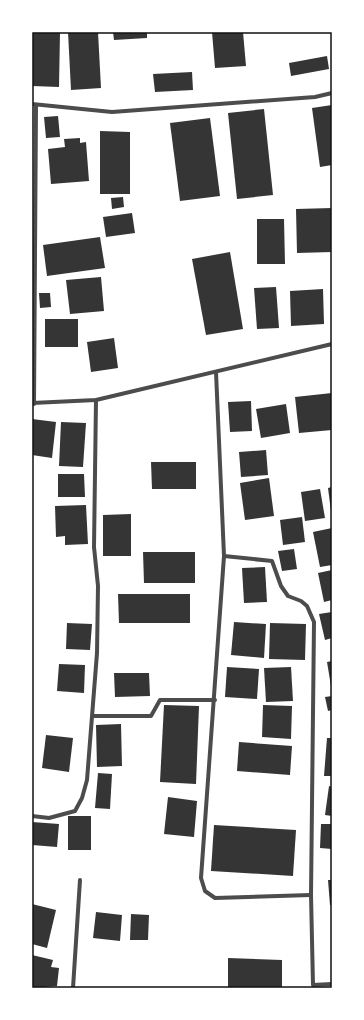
<svg xmlns="http://www.w3.org/2000/svg" width="364" height="1020" font-family="Montserrat,sans-serif">
<rect width="100%" height="100%" fill="#fff"/>
<g fill="#353535">
<polygon points="33,32 60,32 59,87 32,86"/>
<polygon points="68,32 98,32 101,88 71,90"/>
<polygon points="113,32 147,32 147,38 114,40"/>
<polygon points="212,32 243,32 246,66 215,68"/>
<polygon points="327,56 329,69 291,76 289,63"/>
<polygon points="192,72 193,90 155,92 153,74"/>
<polygon points="332,105 332,165 320,167 312,108"/>
<polygon points="264,109 273,195 237,199 228,113"/>
<polygon points="58,116 60,137 46,138 44,117"/>
<polygon points="210,118 220,196 180,201 170,123"/>
<polygon points="100,131 130,132 130,194 100,194"/>
<polygon points="80,138 80,143 86,142 89,181 51,184 48,149 65,147 64,139"/>
<polygon points="123,197 124,207 112,209 111,198"/>
<polygon points="332,208 332,252 297,253 296,209"/>
<polygon points="132,213 135,233 106,237 103,217"/>
<polygon points="257,219 284,219 285,264 257,264"/>
<polygon points="100,237 105,268 47,276 43,245"/>
<polygon points="230,252 243,329 206,335 192,259"/>
<polygon points="101,277 104,311 70,314 66,280"/>
<polygon points="276,287 279,328 257,329 254,288"/>
<polygon points="323,289 324,324 291,326 290,291"/>
<polygon points="39,293 50,293 51,307 40,308"/>
<rect x="45" y="319" width="33" height="28"/>
<polygon points="114,338 118,368 91,372 87,342"/>
<polygon points="332,393 332,430 299,433 295,397"/>
<polygon points="251,401 252,431 230,432 228,402"/>
<polygon points="286,404 290,433 261,438 256,409"/>
<polygon points="32,419 56,422 52,458 32,455"/>
<polygon points="61,422 86,423 83,467 59,466"/>
<polygon points="266,450 268,475 241,477 239,452"/>
<polygon points="151,462 196,462 196,489 152,489"/>
<polygon points="58,474 84,474 85,497 58,497"/>
<polygon points="269,478 274,516 245,520 240,483"/>
<polygon points="332,487 332,511 331,511 328,488"/>
<polygon points="320,489 325,518 305,521 301,492"/>
<polygon points="86,505 88,544 65,545 65,536 56,537 55,506"/>
<polygon points="131,514 131,556 103,556 103,515"/>
<polygon points="302,517 305,542 283,545 280,520"/>
<polygon points="332,528 332,565 320,567 313,532"/>
<polygon points="294,549 297,569 282,571 278,551"/>
<polygon points="143,552 195,552 195,583 144,583"/>
<polygon points="265,567 267,602 244,603 242,568"/>
<polygon points="332,570 332,600 324,602 318,573"/>
<polygon points="118,594 190,594 190,623 119,623"/>
<polygon points="332,612 332,638 325,640 319,614"/>
<polygon points="234,622 266,624 264,658 231,655"/>
<polygon points="67,623 92,624 90,650 66,649"/>
<polygon points="270,623 306,624 305,660 269,659"/>
<polygon points="332,661 332,686 331,686 327,662"/>
<polygon points="59,664 85,665 84,693 57,691"/>
<polygon points="227,667 259,669 257,699 225,697"/>
<polygon points="291,667 293,701 266,702 264,668"/>
<polygon points="114,673 149,673 150,696 115,697"/>
<polygon points="332,696 332,710 328,711 325,697"/>
<polygon points="164,705 199,706 196,784 160,782"/>
<polygon points="263,705 292,706 291,739 262,737"/>
<polygon points="121,724 122,766 97,767 96,725"/>
<polygon points="46,735 73,738 69,772 42,768"/>
<polygon points="327,738 332,738 332,776 324,776"/>
<polygon points="239,742 292,746 290,775 237,771"/>
<polygon points="98,773 112,774 110,809 95,808"/>
<polygon points="329,786 332,787 332,816 325,815"/>
<polygon points="168,797 197,801 194,837 164,834"/>
<rect x="68" y="816" width="23" height="34"/>
<polygon points="32,822 59,824 57,847 32,845"/>
<polygon points="321,824 332,824 332,849 320,848"/>
<polygon points="214,825 296,830 293,876 211,871"/>
<polygon points="328,880 332,880 332,905 330,905"/>
<polygon points="32,904 56,910 47,948 32,944"/>
<polygon points="96,912 122,915 120,941 93,938"/>
<polygon points="131,914 149,915 148,940 130,940"/>
<polygon points="32,955 53,960 51,967 59,968 57,986 32,988"/>
<polygon points="228,958 282,960 282,988 228,988"/>
</g>
<g fill="none" stroke-linecap="round" stroke-linejoin="round">
<g stroke="#4c4c4c" stroke-width="4">
<polyline points="32,104 112,112 315,97 332,93"/>
<polyline points="216,372 224,556 201,878 205,891 215,898 311,895"/>
<polyline points="32,403 96,400 332,344"/>
<polyline points="34,404 36,106"/>
<polyline points="224,556 272,561 281,586 288,596 301,601 307,606 314,622 311,895 313,985 332,984"/>
<polyline points="93,716 151,716 160,700 215,700"/>
<polyline points="32,816 49,818 75,811 82,798 87,780 97,653 98,586 94,547 96,400"/>
<polyline points="73,988 80,880"/>
</g>
</g>
<rect width="364" height="1020" fill="none" stroke="#ffffff" stroke-width="66"/>
<rect x="33" y="33" width="298" height="954" fill="none" stroke="#111" stroke-width="1.5"/>
</svg>
